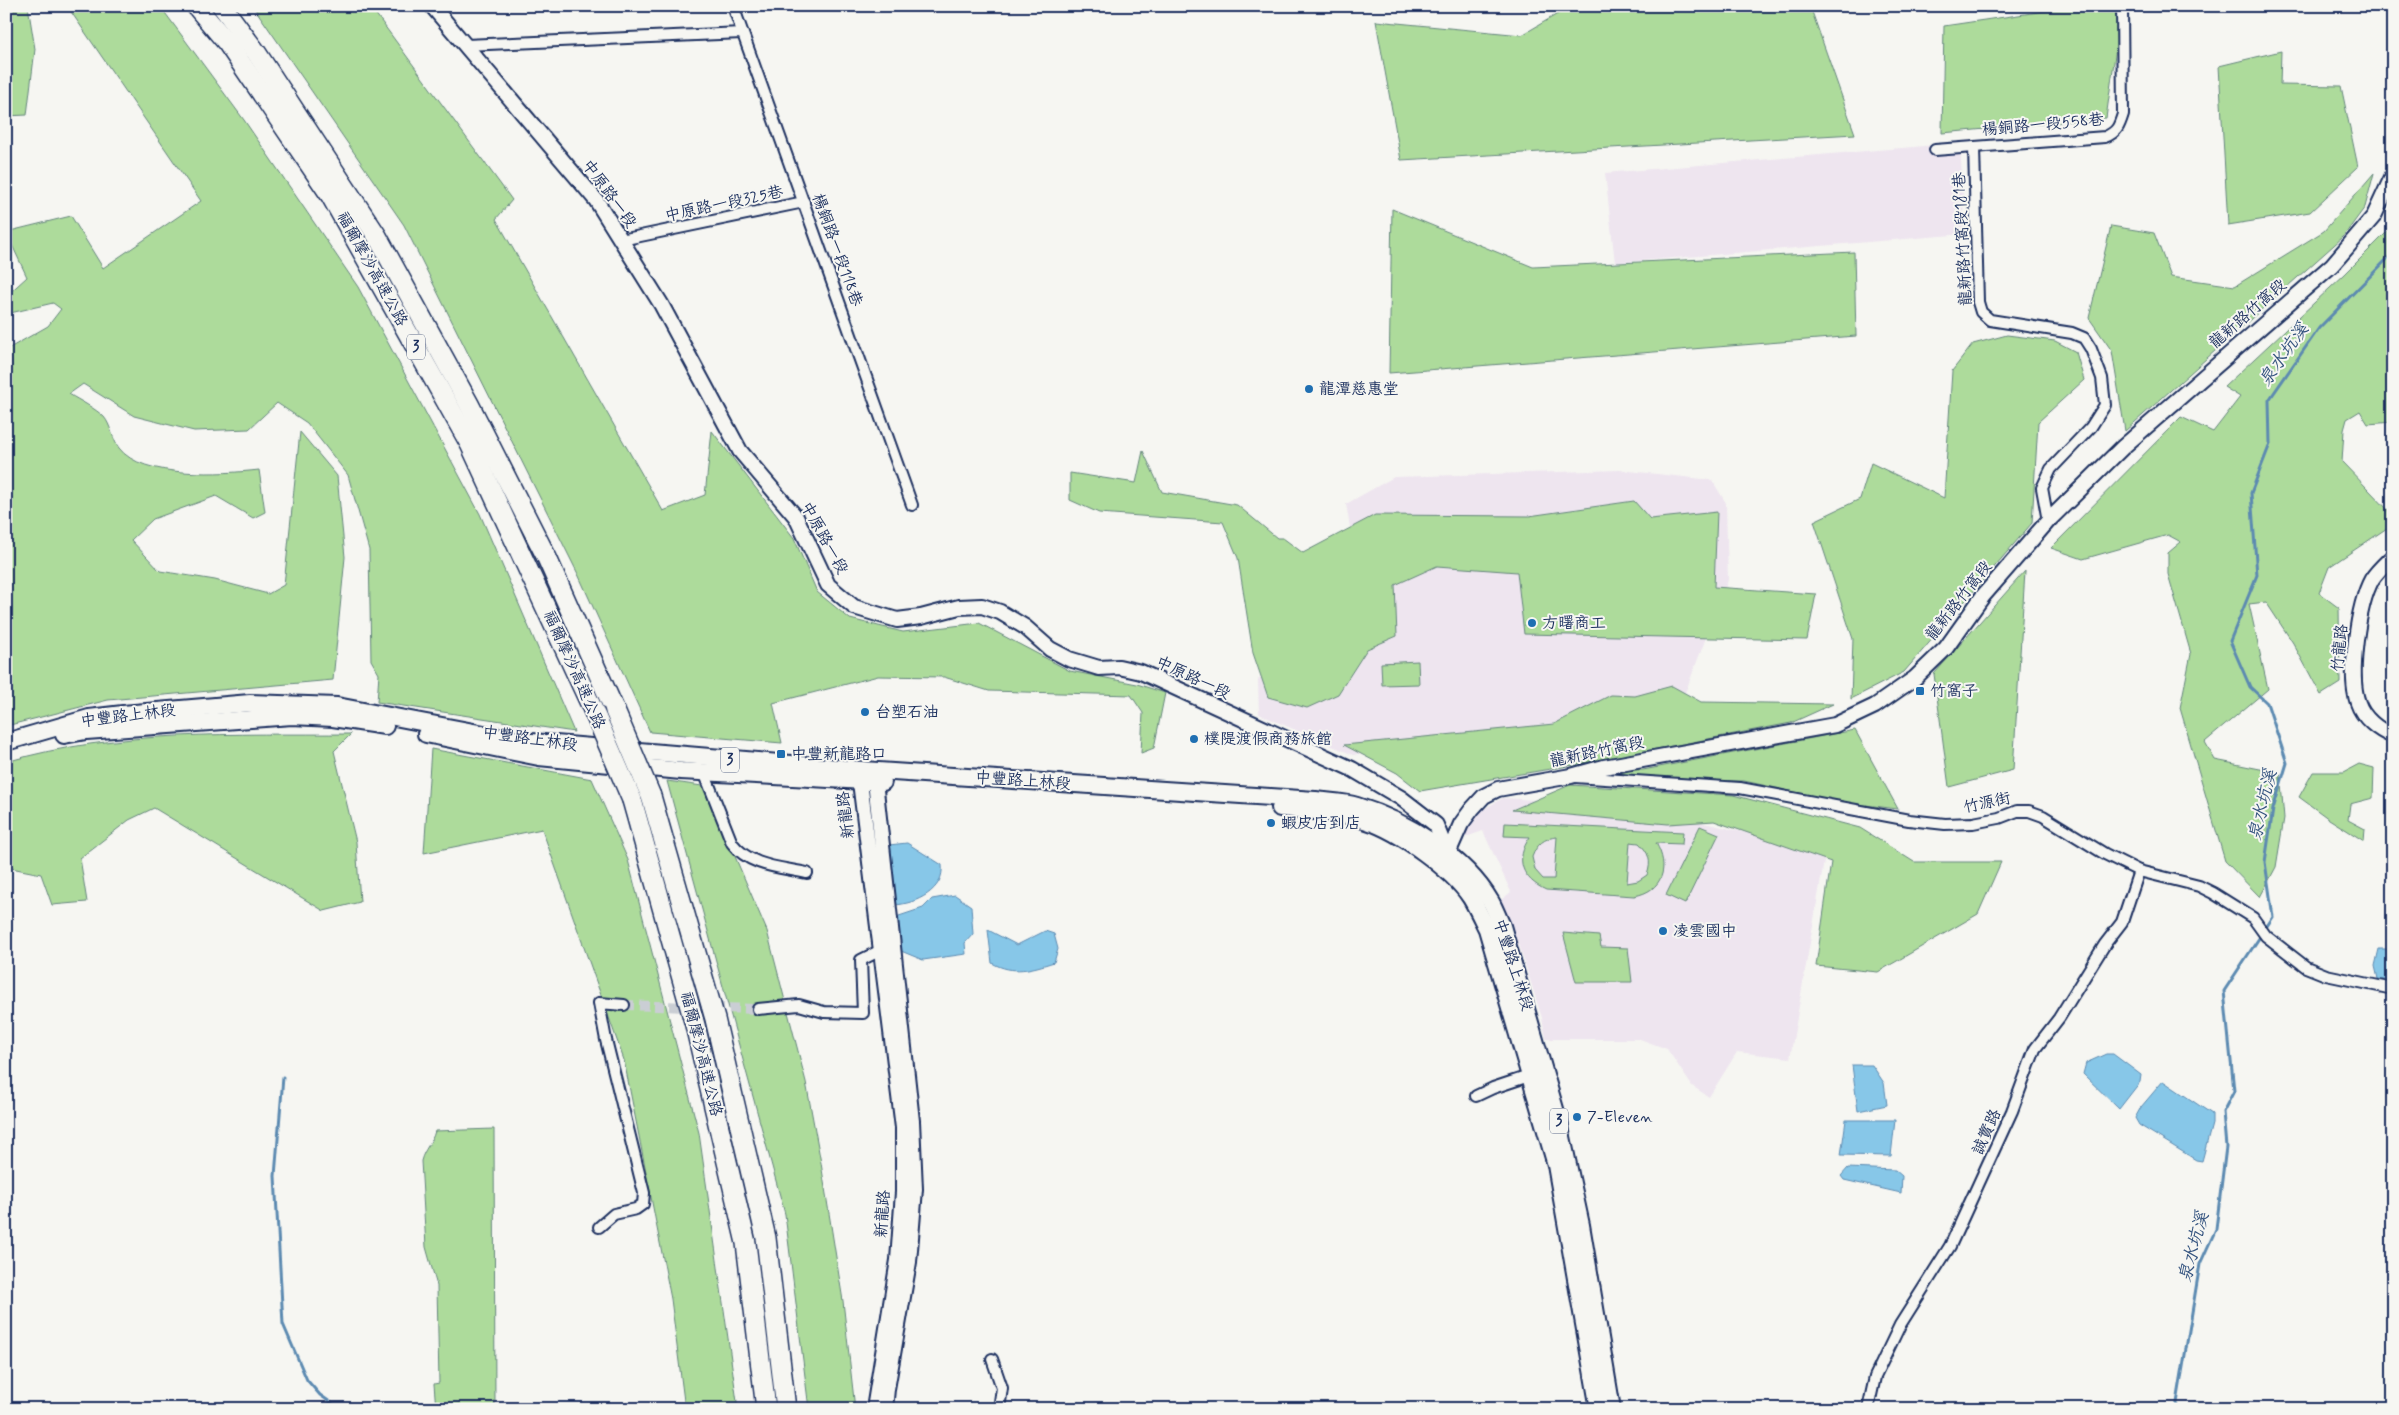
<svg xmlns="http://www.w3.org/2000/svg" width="2399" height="1415" font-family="Mynerve,'LXGW WenKai TC',sans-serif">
<rect width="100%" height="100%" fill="#f6f6f2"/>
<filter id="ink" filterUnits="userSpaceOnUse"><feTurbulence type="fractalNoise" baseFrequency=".02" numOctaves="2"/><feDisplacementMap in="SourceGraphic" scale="10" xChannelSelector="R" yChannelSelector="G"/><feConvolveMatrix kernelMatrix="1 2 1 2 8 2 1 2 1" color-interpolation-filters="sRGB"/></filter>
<g filter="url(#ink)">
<g fill="#eee5ef">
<polygon points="1960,143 1965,234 1615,263 1605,173"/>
<polygon points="1620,470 1712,480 1726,503 1728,580 1685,693 1600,733 1398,745 1353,755 1259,714 1258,680 1287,652 1363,603 1346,504 1394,477"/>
<polygon points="1503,798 1623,805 1826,850 1790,1058 1737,1052 1709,1097 1692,1086 1667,1049 1640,1039 1546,1039 1542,1018 1520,948 1501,900 1511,892 1483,831 1463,838 1477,813"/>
</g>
<g fill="#addb9b" stroke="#64857c" fill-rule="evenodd">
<polygon points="12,6 28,6 35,49 27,115 6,116 6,49 10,48"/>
<path d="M67 6H160L244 120 358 287 480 514 574 732 377 702 379 674 371 660 369 550 348 475 307 423 277 403 249 429 194 431 134 416 83 384 69 394C80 401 95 408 104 417 111 425 112 439 119 448 142 479 224 474 259 470L265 512 253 518 216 496 153 519 131 540 160 571 215 580 268 594 284 585 300 432 337 476 345 557 333 680 108 700 6 726V350L48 326 61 309 53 303 6 314V296L27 277 6 232 71 216 103 268 201 201Z"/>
<polygon points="253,6 370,6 512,200 496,219 663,511 705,495 712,431 794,538 817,592 850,619 903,632 979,623 1070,671 1137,684 1165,693 1154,748 1141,753 1143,713 1131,695 989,691 944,677 878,676 773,703 782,743 650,732 578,574 404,225"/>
<polygon points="1571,6 1810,6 1855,134 1401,160 1376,21 1522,35"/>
<polygon points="2079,6 2122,6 2106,118 1942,133 1944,26"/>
<polygon points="2281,51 2280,85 2341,86 2358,167 2310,212 2228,225 2219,66"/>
<polygon points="2374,173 2365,207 2343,237 2125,431 2112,351 2089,318 2111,226 2154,233 2171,277 2235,286 2324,231"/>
<polygon points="1392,209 1533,267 1854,252 1856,336 1389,373"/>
<polygon points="2393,226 2393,422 2368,424 2360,411 2347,419 2344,430 2342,462 2393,515 2393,524 2329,567 2319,593 2339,608 2340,683 2321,695 2293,643 2266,602 2249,604 2268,689 2205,742 2215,760 2280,773 2284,818 2276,867 2260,897 2225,861 2180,708 2191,654 2168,574 2168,553 2181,542 2168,535 2083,559 2051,548 2181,417 2213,432 2240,397 2224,387 2345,274"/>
<polygon points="2007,335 2055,341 2076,352 2084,380 2038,422 2032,523 1904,672 1851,699 1853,639 1814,521 1860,499 1871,463 1944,498 1952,371 1973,344"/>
<polygon points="1143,451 1162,492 1237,505 1277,538 1283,538 1303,553 1375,515 1529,516 1634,501 1650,519 1717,512 1714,587 1816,594 1807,640 1524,634 1517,572 1437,566 1395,585 1397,636 1367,649 1338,694 1307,708 1268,697 1253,653 1238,558 1223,522 1099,513 1070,500 1070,473 1136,483"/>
<polygon points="2025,571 2013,770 1949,787 1934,674"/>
<polygon points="1418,661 1419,684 1382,685 1381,663"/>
<polygon points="1672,686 1701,702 1833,704 1791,723 1568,766 1420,791 1397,773 1344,745 1554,724 1611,695 1635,696"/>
<polygon points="1855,730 1898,809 1841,802 1744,781 1609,779 1606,778 1604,772 1610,769 1643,770"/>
<path d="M351 734 334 751 356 842 360 902 324 911 154 808 129 820 80 858 87 902 52 905 41 874 6 867V762C118 729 236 735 351 734Z"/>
<polygon points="431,749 592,779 628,860 699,1133 738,1409 685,1409 671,1299 624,1060 542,829 424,853"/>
<polygon points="2359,764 2374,768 2373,798 2350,804 2348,820 2365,829 2364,841 2329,819 2299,797 2313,772 2344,772"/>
<polygon points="667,781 702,786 724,831 767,931 806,1082 821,1163 843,1301 855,1409 809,1409 785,1214"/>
<polygon points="1570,785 1733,795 1860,828 1914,862 2001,862 1978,914 1878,972 1816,966 1831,862 1714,821 1668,824 1512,810"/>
<path d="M1505 823 1683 832 1682 844 1656 843C1670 867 1663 891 1634 896L1546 890C1522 879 1514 860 1530 837L1504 836ZM1557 837 1554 879H1543L1535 870 1532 857C1537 844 1544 838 1557 837ZM1630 842 1639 843C1649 853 1652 861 1647 875L1638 881 1627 883Z"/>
<polygon points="1700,826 1719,834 1685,904 1666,895"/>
<polygon points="1563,933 1599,936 1601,947 1628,948 1632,982 1576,982"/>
<path d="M494 1129 495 1409H436L434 1384 439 1383 437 1286 426 1247 421 1161C424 1149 432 1143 435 1131Z"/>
</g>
<g fill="#87c7e8" stroke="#5c8ab1">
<path d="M907 843 942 865C945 890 916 904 894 905L889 845Z"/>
<polygon points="955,895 971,906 973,934 965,943 966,954 923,960 901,951 896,917 923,908 932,899"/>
<path d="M988 930 1017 945 1045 931 1054 934 1058 949 1054 962C1032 969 1013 975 992 963Z"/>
<polygon points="2379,949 2393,949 2393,981 2378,979 2375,966"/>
<polygon points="2106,1054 2113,1054 2141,1075 2140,1082 2119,1109 2083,1074 2086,1063"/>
<polygon points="1852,1065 1872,1065 1884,1083 1887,1105 1858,1111"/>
<polygon points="2163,1081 2212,1114 2212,1124 2202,1161 2196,1160 2139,1125 2135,1118 2141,1107"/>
<polygon points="1846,1120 1895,1120 1891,1156 1841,1155"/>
<polygon points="1848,1168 1895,1170 1902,1176 1901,1193 1844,1180 1841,1176"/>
</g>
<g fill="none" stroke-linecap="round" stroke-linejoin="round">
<g stroke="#5c8ab1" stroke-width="3">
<polyline points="283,1077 275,1176 283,1324 307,1380 320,1395 340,1409"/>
<polyline points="2176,1409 2200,1264 2216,1229 2226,1147 2223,1112 2234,1091 2224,991 2273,917 2265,862 2273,809 2287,763 2267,703 2250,687 2230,641 2257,575 2251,493 2270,444 2269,400 2319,328 2393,253"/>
<polyline points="2391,1409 2393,1404"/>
</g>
<polyline stroke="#caced4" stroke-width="10" stroke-dasharray="10 5" stroke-linecap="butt" points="624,1005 758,1009"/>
<defs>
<g id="street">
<polyline points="733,6 912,505"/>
<polyline points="466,45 742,33"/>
<polyline points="1974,147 1978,302 1981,312 1990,320 2072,333 2084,338 2091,349 2102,378 2105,405 2091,427 2051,469 2042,488 2048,521"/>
<path d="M1935 150 2105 137C2117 132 2119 127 2123 114L2122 6"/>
<polyline points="621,240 804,202"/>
<path d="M704 772 732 843C750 867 780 867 807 873"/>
<polyline points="1575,777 1740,788 1909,820 1945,824 1973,823 1999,818 2017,811 2029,811 2043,816 2105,854 2139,871 2199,886 2213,893 2253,918 2266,936 2306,967 2326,975 2393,989"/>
<polyline points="758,1009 799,1005 824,1012 863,1013 861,960 881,950"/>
<polyline points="1476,1096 1493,1088 1529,1076"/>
<polyline points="599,1227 614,1214 636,1209 643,1204 644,1193 606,1040 599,1003 624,1005"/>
<polyline points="992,1359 1002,1388 999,1409"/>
<polyline points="1868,1409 1875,1377 1900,1325 1950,1246 2012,1111 2035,1049 2059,1018 2105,944 2122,922 2139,871"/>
</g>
<g id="secondary">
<polyline points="432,6 596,200 661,304 740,451 796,517 828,585 854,607 897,620 921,617 959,607 982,606 1000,612 1025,627 1050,649 1069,659 1099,668 1119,667 1141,672 1352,769 1401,798 1436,825 1448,855"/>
<path d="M2393 556C2386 563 2377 571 2372 579 2358 604 2348 676 2358 703 2363 718 2378 730 2393 736"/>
<polyline points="1446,858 1461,824 1472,809 1484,796 1498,789 1571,776 1604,767 1835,725 1875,706 1915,678 1946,648 1983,596 2048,521 2123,447 2332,265 2374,216 2393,175"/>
<polyline points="874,1409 898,1260 903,1192 903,1128 860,782 863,770 875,781 912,1121 915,1189 909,1262 887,1389 885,1409"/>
</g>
<g id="primary">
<polyline points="426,734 539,757 681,771 883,782"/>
<polyline points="64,735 86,731 292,716 333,718 385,726"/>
<path d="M6 742 89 718 123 714 250 703 337 706 520 741 863 770 1315 800C1329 802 1344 802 1357 806 1406 821 1464 856 1491 902 1495 909 1498 918 1502 926L1559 1123 1581 1225 1612 1409"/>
<path d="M1280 808C1308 810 1340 812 1367 821 1399 831 1453 870 1471 898 1477 908 1482 919 1487 929L1556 1165 1599 1409"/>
</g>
<g id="highway">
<polyline points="196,6 228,44 331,196 418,351 470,444 594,712"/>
<polyline points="222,6 256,52 377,236 469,404 547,558 615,711"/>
<polyline points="651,796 715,1019 766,1238 786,1409"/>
<polyline points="632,800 695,1025 746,1243 766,1409"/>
</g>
</defs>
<use href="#street" stroke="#1b2f5e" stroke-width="14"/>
<use href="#secondary" stroke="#1b2f5e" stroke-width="18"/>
<use href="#primary" stroke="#1b2f5e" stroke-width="20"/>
<use href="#highway" stroke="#1b2f5e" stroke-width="22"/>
<use href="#street" stroke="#f6f6f2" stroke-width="10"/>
<use href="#secondary" stroke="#f6f6f2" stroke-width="14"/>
<use href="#primary" stroke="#f6f6f2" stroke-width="16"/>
<use href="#highway" stroke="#f6f6f2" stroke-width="19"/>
<defs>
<g id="highway-bridge">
<polyline points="615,711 651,796"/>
<polyline points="594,712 632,800"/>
</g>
</defs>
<use href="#highway-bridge" stroke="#1b2f5e" stroke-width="22" stroke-linecap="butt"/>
<use href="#highway-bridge" stroke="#f6f6f2" stroke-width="19"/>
</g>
</g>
<g fill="#1f6fb2" stroke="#f6f6f2" stroke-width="2">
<circle cx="1309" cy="389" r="5"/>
<circle cx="1532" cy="623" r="5"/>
<rect x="1915" y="686" width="10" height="10" rx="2.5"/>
<circle cx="865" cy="712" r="5"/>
<circle cx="1194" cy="739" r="5"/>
<rect x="776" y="749" width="10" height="10" rx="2.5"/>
<circle cx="1271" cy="823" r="5"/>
<circle cx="1663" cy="931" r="5"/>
<circle cx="1577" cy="1117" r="5"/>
</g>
<g text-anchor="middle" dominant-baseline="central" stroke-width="4" stroke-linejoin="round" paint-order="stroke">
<g fill="#f6f6f2" stroke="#5d6b8a" stroke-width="1">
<rect x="407" y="334.5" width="18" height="25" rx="4"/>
<rect x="721" y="747.5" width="18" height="25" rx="4"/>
<rect x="1550" y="1108.5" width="18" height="25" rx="4"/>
</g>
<g font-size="15" font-weight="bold" fill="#1b2f5e">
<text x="416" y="347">3</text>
<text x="730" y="760">3</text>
<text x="1559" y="1121">3</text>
</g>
<g font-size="16" fill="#1b2f5e" stroke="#f6f6f2">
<text transform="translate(2043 125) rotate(-5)">楊銅路一段558巷</text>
<text transform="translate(609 194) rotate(54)">中原路一段</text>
<text transform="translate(724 204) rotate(-12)">中原路一段325巷</text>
<text transform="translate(1963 239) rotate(-93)">龍新路竹窩段181巷</text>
<text transform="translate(837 250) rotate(70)">楊銅路一段118巷</text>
<text transform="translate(372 269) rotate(61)">福爾摩沙高速公路</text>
<text transform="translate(2248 314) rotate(-41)">龍新路竹窩段</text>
<text transform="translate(824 538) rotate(61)">中原路一段</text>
<text transform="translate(1959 601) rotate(-52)">龍新路竹窩段</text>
<text transform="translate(2340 648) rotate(-84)">竹龍路</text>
<text transform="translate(574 670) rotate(66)">福爾摩沙高速公路</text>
<text transform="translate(1193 678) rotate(25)">中原路一段</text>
<text transform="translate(128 716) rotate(-7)">中豐路上林段</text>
<text transform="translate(530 739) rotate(8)">中豐路上林段</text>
<text transform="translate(1597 752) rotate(-12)">龍新路竹窩段</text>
<text transform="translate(1023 781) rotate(4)">中豐路上林段</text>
<text transform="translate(1987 803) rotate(-12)">竹源街</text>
<text transform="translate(846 815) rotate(-97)">新龍路</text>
<text transform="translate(1513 965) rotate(72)">中豐路上林段</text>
<text transform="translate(701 1054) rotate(76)">福爾摩沙高速公路</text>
<text transform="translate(1987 1132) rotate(-66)">誠實路</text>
<text transform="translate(883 1214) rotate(-86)">新龍路</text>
</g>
<g font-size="16" fill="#1b2f5e" stroke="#f6f6f2" text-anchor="start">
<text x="1319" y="389">龍潭慈惠堂</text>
<text x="1542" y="623">方曙商工</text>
<text x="1930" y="691">竹窩子</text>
<text x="875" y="712">台塑石油</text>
<text x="1204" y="739">樸隄渡假商務旅館</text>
<text x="791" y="754">中豐新龍路口</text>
<text x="1281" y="823">蝦皮店到店</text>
<text x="1673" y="931">凌雲國中</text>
<text x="1587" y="1117">7-Eleven</text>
</g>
<g font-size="18" font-style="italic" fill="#365580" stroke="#f6f6f2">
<text transform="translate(2284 355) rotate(-55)">泉水坑溪</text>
<text transform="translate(2263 805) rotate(-77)">泉水坑溪</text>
<text transform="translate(2194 1247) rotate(-75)">泉水坑溪</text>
</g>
</g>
<rect width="2399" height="1415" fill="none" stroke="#f6f6f2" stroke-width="25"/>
<rect x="12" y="12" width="2374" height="1390" fill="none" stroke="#1b2f5e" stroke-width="2" filter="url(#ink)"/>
</svg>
